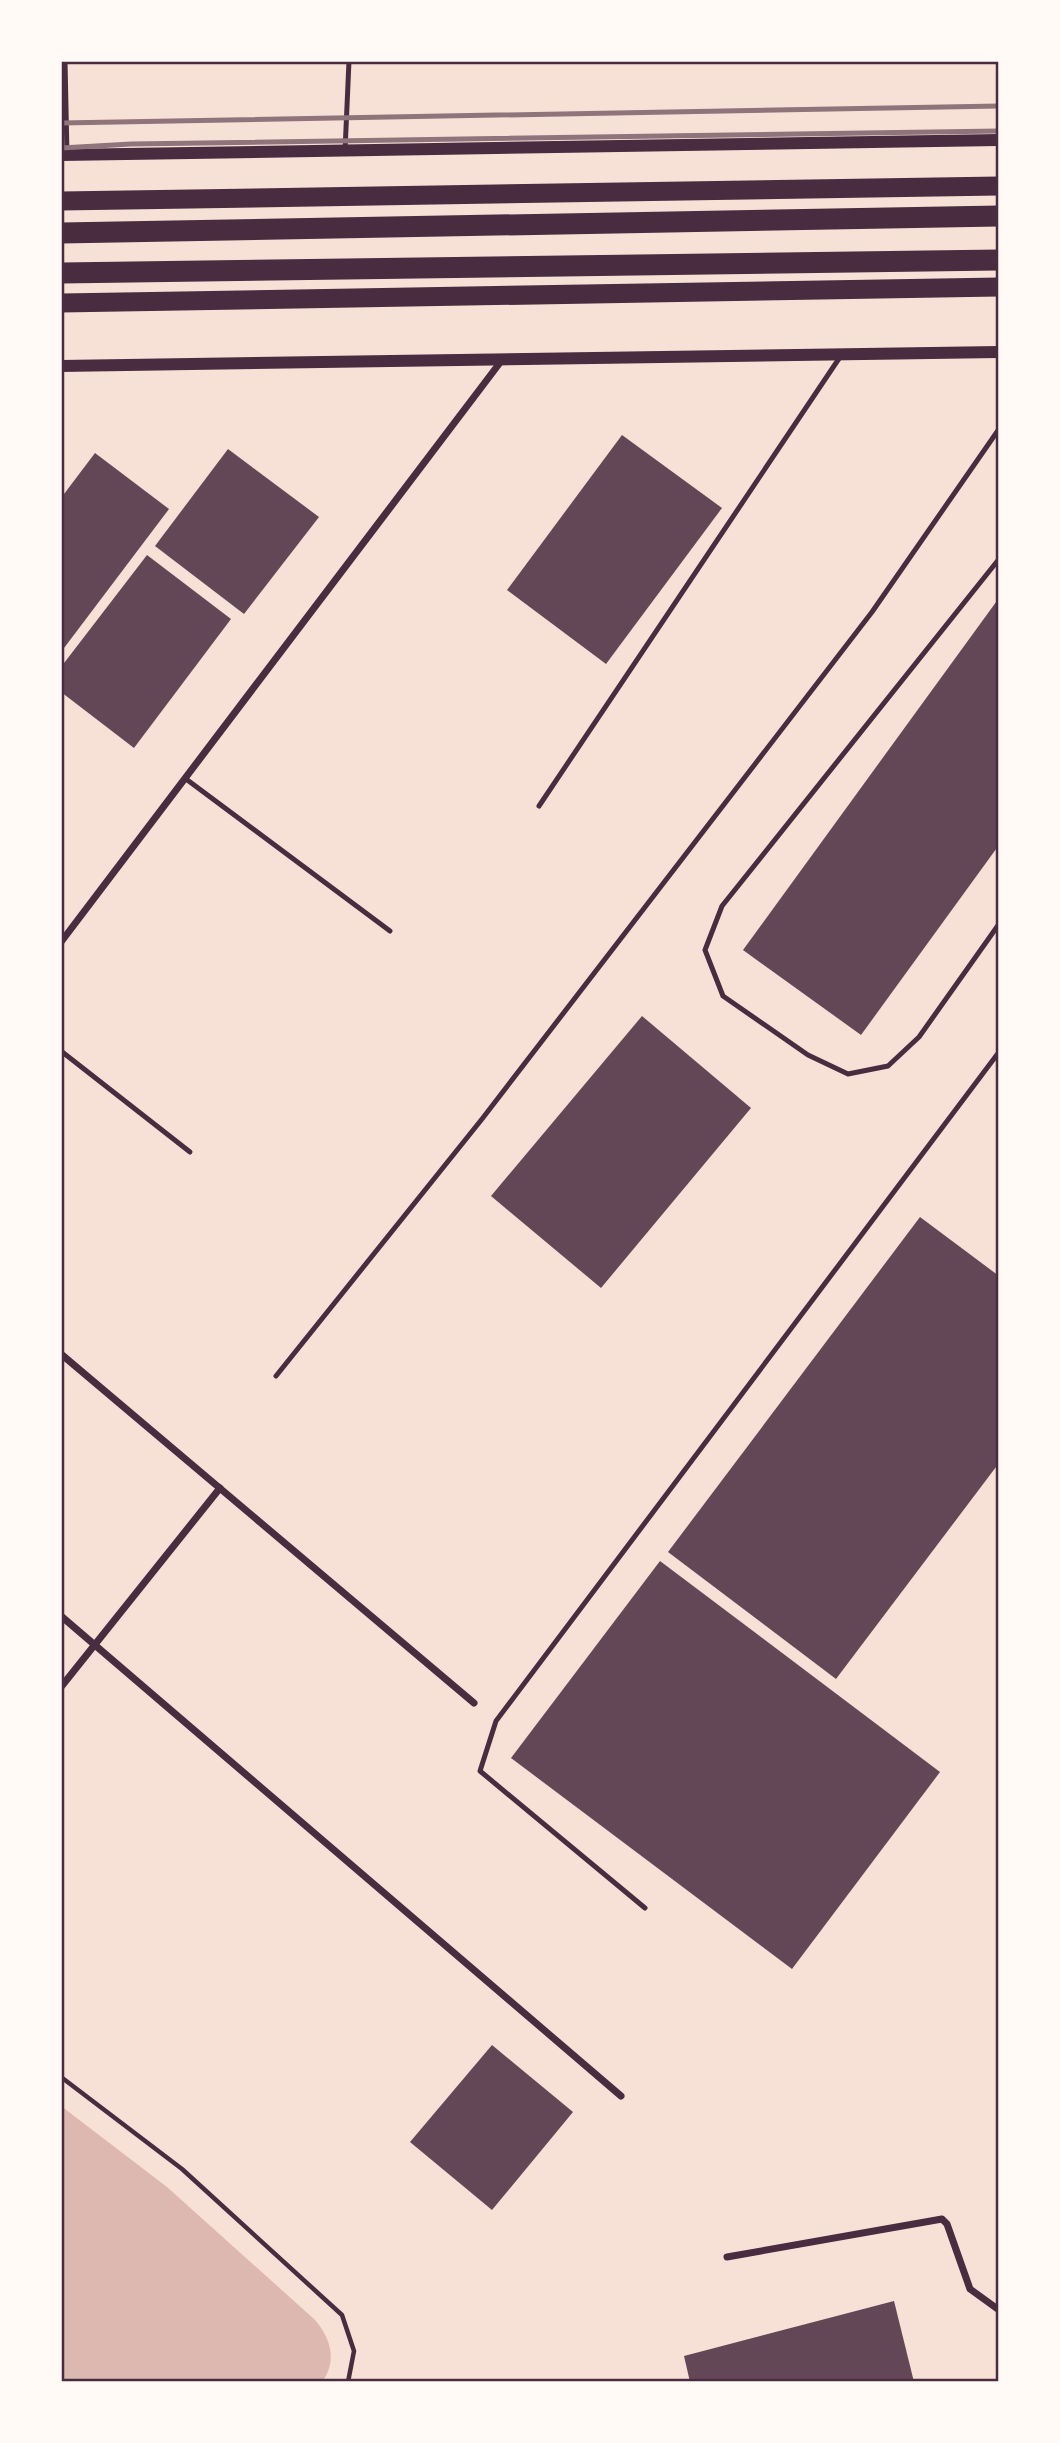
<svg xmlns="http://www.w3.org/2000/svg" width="1060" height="2443" font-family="'Fira Sans',sans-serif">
<rect width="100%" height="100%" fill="#f7e1d7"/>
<path fill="#dcb8b0" d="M61 2106 167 2187 314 2319C330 2336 338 2361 322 2382H61Z"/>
<g fill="#644757">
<polygon points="622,435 722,508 606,664 507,590"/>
<polygon points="228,449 319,517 244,614 155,546"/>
<polygon points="95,453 169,509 61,652 61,498"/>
<polygon points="147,555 231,619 134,748 61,692 61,667"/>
<polygon points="999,598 999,845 861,1035 743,950"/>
<polygon points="642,1016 751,1108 601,1288 491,1196"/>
<polygon points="920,1217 999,1276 999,1463 836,1679 668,1552"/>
<polygon points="660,1561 940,1772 792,1969 511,1758"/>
<polygon points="492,2045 573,2112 492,2210 410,2142"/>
<polygon points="894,2301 914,2382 690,2382 684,2356"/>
</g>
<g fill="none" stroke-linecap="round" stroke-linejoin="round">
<polyline stroke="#4a2c40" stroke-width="4.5" points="61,2077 182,2169 342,2315 354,2351 348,2382"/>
<g stroke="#4a2c40" stroke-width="5">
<polyline points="65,61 67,155"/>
<polyline points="345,151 349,61"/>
<polyline points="999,559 722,906 705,950 723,996 808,1055 848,1074 888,1066 919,1037 999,924"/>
<polyline points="186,779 390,931"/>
<polyline points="539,806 840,357"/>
<polyline points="61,1051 190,1152"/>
<polyline points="276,1376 482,1119 872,612 999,429"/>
<polyline points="645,1908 480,1771 496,1721 999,1052"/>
</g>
<g stroke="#4a2c40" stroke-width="7">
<polyline points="61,942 502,360"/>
<polyline points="61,1354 474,1703"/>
<polyline points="61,1616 621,2096"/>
<polyline points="61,1687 220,1488"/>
<polyline points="727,2257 942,2219 947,2224 970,2289 999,2310"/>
</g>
<g stroke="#4a2c40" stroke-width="12">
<polyline points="61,155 999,140"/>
<polyline points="61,366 999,352"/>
</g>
<g stroke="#4a2c40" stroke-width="19">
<polyline points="61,201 999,186"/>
<polyline points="61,303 999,287"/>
</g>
<g stroke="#4a2c40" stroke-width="21">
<polyline points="61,233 999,216"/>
<polyline points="61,273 999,260"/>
</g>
<g stroke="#8f747c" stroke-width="5">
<polyline points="61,123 999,106"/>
<polyline points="61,148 131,144 999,131"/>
</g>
</g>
<rect width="1060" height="2443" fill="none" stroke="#fffaf5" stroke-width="126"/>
<rect x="63" y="63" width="934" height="2317" fill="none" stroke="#4a2c40" stroke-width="2.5"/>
</svg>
